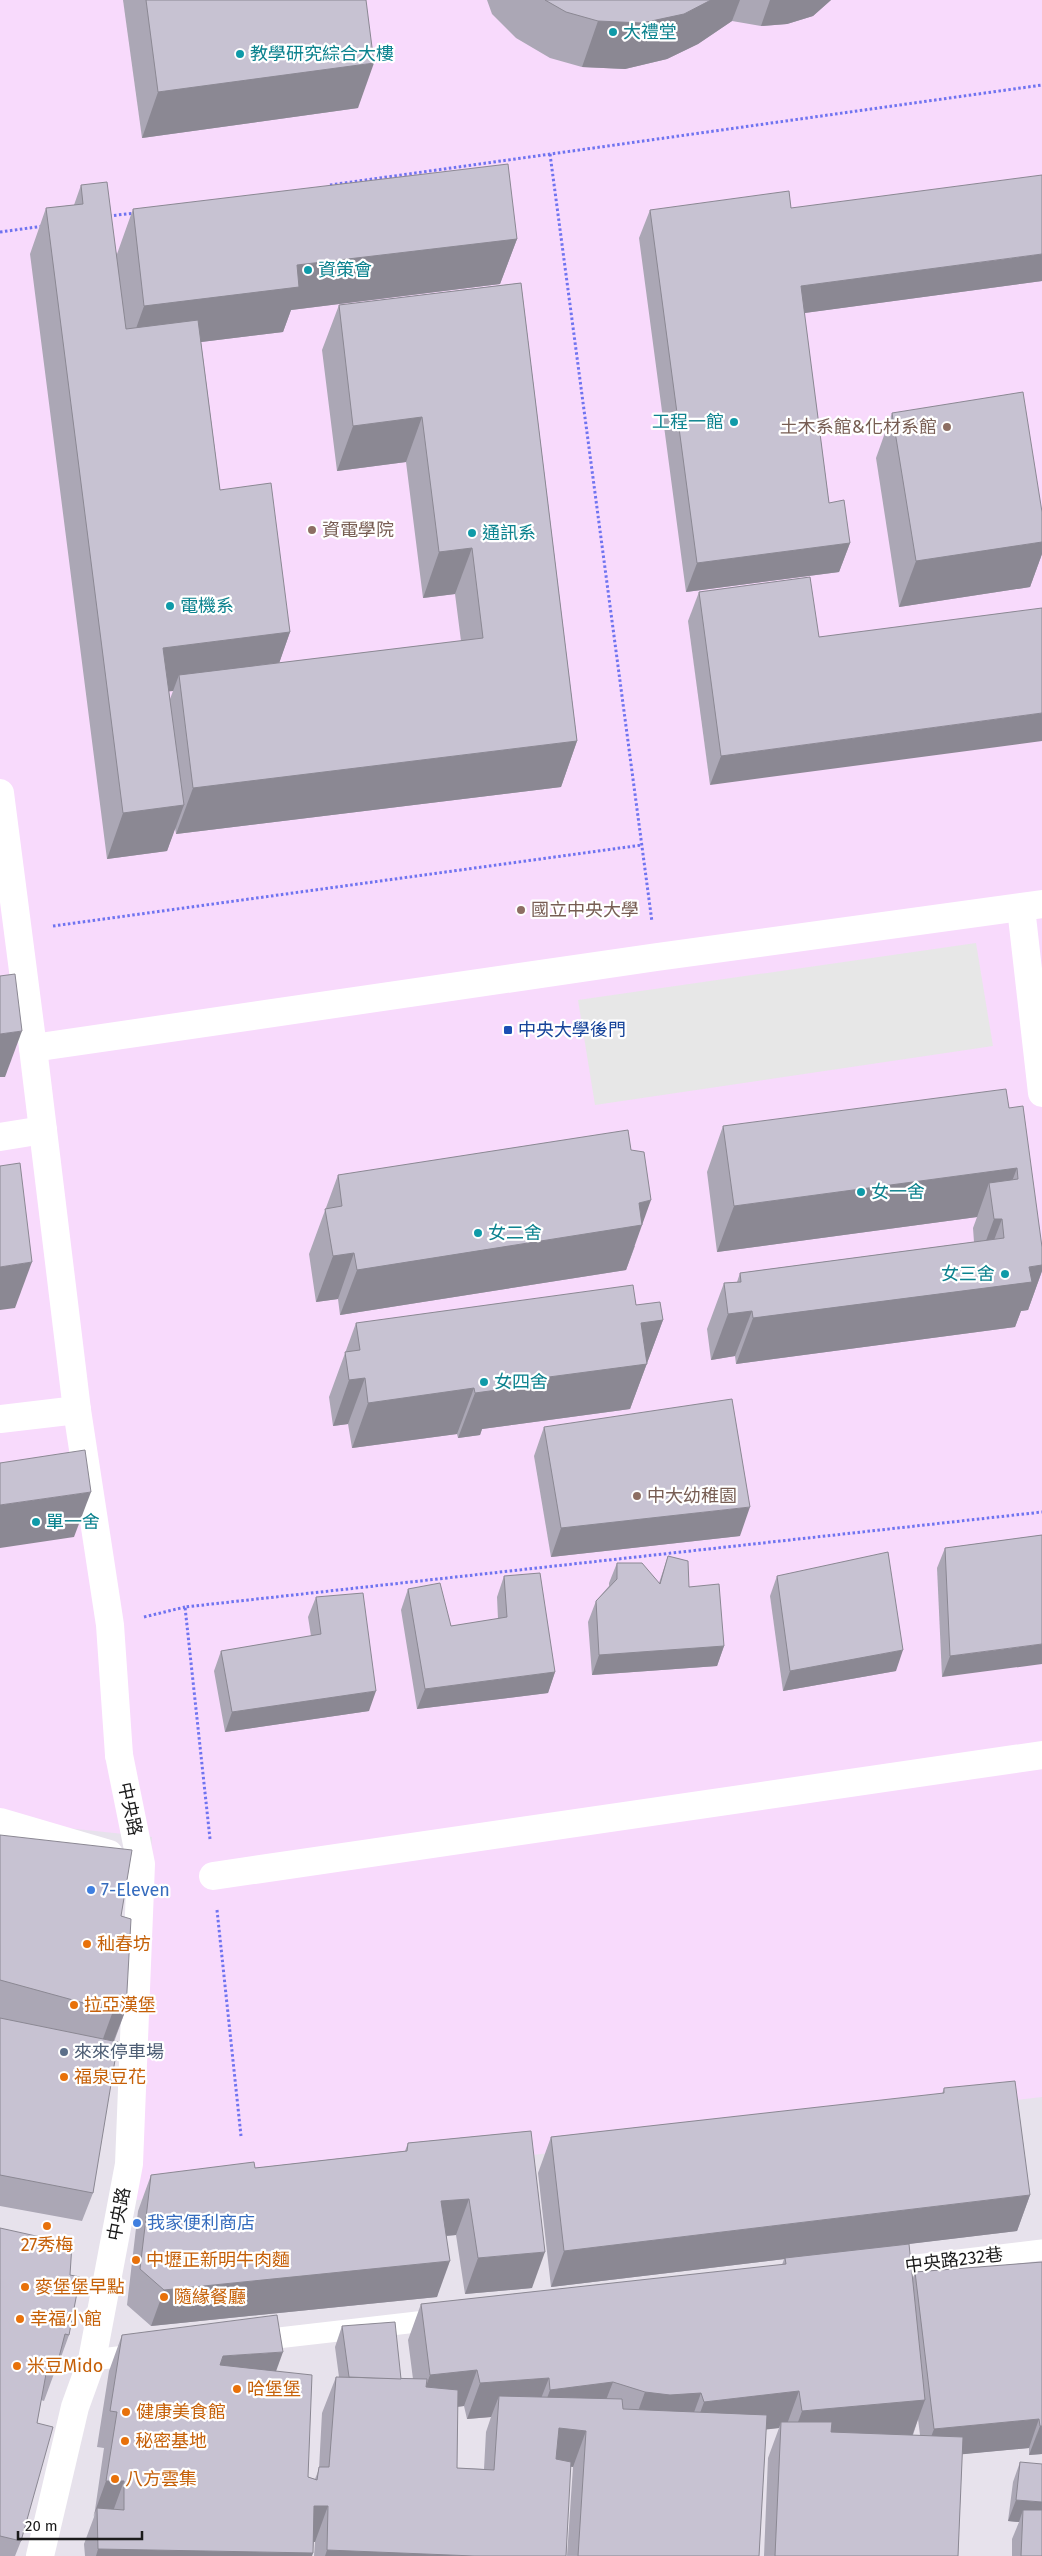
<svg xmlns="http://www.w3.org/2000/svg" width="1042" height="2556" font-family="'Fira Sans','Noto Sans TC',sans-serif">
<rect width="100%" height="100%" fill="#e7e2ec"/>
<polygon fill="#f8dafc" points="0,0 1042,0 1042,2097 129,2201 152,1837 0,1821"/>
<polygon fill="#e7e7e7" points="976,943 993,1046 595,1105 578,1000"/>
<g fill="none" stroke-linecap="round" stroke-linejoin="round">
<g stroke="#6f73f0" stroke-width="3" stroke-dasharray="2.5 2.5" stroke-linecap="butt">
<polyline points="550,154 652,922"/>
<polyline points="330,185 1042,85"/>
<polyline points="109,216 135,213"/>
<polyline points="0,232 44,226"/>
<polyline points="53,926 642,845"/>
<polyline points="144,1617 185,1607"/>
<polyline points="210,1839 185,1607 1042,1512"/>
<polyline points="217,1910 241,2136"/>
</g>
<g stroke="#fff" stroke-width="21">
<polyline points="883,2269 1042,2250"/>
<polyline points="252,2341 443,2319"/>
<polyline points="92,2360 143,2354"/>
</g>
<g stroke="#fff" stroke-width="28">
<polyline points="0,793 33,1048 657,957 1042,904"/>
<polyline points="1021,908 1042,1093"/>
<polyline points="33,1048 77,1410 110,1625 119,1755"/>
<polyline points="0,1137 43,1130"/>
<polyline points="0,1419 77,1410"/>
<polyline points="0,1822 109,1854"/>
<polyline points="213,1876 1042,1755"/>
</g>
<polyline stroke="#fff" stroke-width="28" points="40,2556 75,2407 92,2360 129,2164 141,1864 119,1755"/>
</g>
<g fill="#aba7b5" fill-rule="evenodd">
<polygon points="123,0 366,0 358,108 142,138"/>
<polygon points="487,0 831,0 813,16 787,24 761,26 732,21 698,44 667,59 625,69 582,67 550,58 516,38 492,14"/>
<path d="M81 185 117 254 133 209 517 239 500 284 291 310 283 332 201 342 220 490 290 632 279 663 461 641 455 594 423 598 406 462 337 471 322 350 339 305 521 283 577 741 561 787 176 834 175 828 167 851 107 859 30 254 46 208 74 205ZM169 691H173L170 699Z"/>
<polygon points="791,208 1042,281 804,313 829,503 850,543 839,572 686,592 639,238 650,210"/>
<polygon points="892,413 1042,512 1042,554 1030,587 899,607 876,458"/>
<polygon points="699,592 819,637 710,785 688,621"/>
<polygon points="1009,1108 1042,1247 1042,1271 1028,1310 1021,1311 1015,1327 736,1364 735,1356 711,1360 707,1329 724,1283 737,1282 740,1273 974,1242 973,1228 977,1217 717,1252 707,1172 723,1126"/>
<polygon points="338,1175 635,1246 626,1270 340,1315 338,1299 316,1302 309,1254"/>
<polygon points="636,1305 663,1320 630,1409 482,1429 480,1435 458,1438 457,1434 352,1448 348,1424 333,1426 329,1397 356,1323"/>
<polygon points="544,1427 740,1536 551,1557 534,1456"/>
<polygon points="1042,1535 942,1677 937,1568 945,1548"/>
<polygon points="668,1556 689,1587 724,1646 717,1666 592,1675 588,1622 596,1601 609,1586 609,1583 617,1563 659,1583"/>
<polygon points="504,1576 555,1672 548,1693 417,1709 401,1610 408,1589 451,1626 498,1619 497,1597"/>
<polygon points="777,1576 896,1671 783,1691 770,1596"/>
<polygon points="316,1597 369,1711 225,1732 214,1671 221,1651 311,1636 308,1617"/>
<polygon points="0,1835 121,1916 126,2009 114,2042 93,2193 82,2221 0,2206"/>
<path d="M944 2088 1030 2195 1017 2231 899 2245 913 2278 915 2272 1042 2262V2454L1029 2455V2448L962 2454 958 2556H764L768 2458 779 2428 766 2429 759 2556H567L573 2467 570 2466 566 2556H314L315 2542H314L312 2556H85L84 2544 94 2517 104 2448 97 2447 109 2371 122 2335 276 2371 308 2477 315 2479 319 2469 322 2413 336 2377H339L335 2347 342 2326 401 2379H413L408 2340 421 2304 782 2265 784 2259 551 2287 538 2173 551 2137 942 2094ZM464 2406 467 2419 491 2417 486 2432 484 2469 457 2468V2407ZM918 2419 920 2435H913Z"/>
<polygon points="531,2131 532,2288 465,2294 456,2235 447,2236 437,2297 151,2326 127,2305 138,2211 151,2175 255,2168 405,2151 408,2143"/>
<polygon points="0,2228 70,2275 69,2335 56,2371 55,2371 44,2401 41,2400 37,2423 21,2541 15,2556 0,2556"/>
<polygon points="1020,2462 1042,2556 1012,2556 1012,2539 1019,2522 1008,2521 1013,2482"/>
</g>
<g fill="#8b8893">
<polygon points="711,0 740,0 732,21 698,44 667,59 625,69 582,67 598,21"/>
<polygon points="770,0 831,0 813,16 787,24 761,26"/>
<polygon points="374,63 358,108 142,138 158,92"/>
<polygon points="517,239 500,284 291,310 283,332 128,351 144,306 297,265"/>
<polygon points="1042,254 1042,281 790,315 801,286"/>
<polygon points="422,417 406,462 337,471 353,426"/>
<polygon points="1042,542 1042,554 1030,587 899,607 916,561"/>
<polygon points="850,543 839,572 686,592 697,563"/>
<polygon points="472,548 455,594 423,598 439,552"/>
<polygon points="290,632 274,678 179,675 173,691 147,694 163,648"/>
<polygon points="1042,713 1042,741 710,785 721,756"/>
<polygon points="577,741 561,787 176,834 193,788"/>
<polygon points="184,805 167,851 107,859 123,813"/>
<polygon points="22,1031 5,1077 0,1077 0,1034"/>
<polygon points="1017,1168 1000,1214 989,1183 977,1217 717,1252 734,1206"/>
<polygon points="651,1200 626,1270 340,1315 357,1270"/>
<polygon points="994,1219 1002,1219 985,1264 977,1265"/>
<polygon points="354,1253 338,1299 316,1302 333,1256"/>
<polygon points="32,1262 15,1308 0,1310 0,1267"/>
<polygon points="1042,1265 1042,1271 1028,1310 1021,1311 1015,1327 736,1364 753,1318"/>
<polygon points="752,1311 735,1356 711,1360 728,1314"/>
<polygon points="663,1320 630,1409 482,1429 480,1435 458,1438 475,1393 641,1323"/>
<polygon points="365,1378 348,1424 333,1426 349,1380"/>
<polygon points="474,1388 457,1434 352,1448 368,1403"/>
<polygon points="91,1492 74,1537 0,1548 0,1505"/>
<polygon points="750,1507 740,1536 551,1557 561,1528"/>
<polygon points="1042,1644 1042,1664 942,1677 950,1656"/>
<polygon points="724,1646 717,1666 592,1675 599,1655"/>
<polygon points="903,1650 896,1671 783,1691 790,1671"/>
<polygon points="555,1672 548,1693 417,1709 425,1689"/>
<polygon points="376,1691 369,1711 225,1732 232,1712"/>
<polygon points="126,2009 112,2045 100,2047 113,2011"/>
<polygon points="1030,2195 1017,2231 551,2287 564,2251"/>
<polygon points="469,2199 456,2235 428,2237 441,2201"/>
<polygon points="545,2252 532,2288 465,2294 478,2258"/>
<polygon points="450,2261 437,2297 151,2326 164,2290"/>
<polygon points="283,2352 270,2388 210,2392 223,2356"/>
<polygon points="477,2370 464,2406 417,2411 430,2375"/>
<polygon points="549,2378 535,2414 499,2396 491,2417 467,2419 480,2383"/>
<polygon points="613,2382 599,2418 537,2426 550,2390"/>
<polygon points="799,2391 786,2427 781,2422 779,2428 691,2438 704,2402"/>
<polygon points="645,2392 701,2393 688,2429 632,2428"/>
<polygon points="925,2400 912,2436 789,2447 802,2411"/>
<polygon points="1039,2419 1029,2448 923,2458 934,2429"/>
<polygon points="1040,2426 1042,2426 1042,2454 1029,2455"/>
<polygon points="559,2428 586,2431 573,2467 546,2463"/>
<polygon points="106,2481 124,2481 111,2517 97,2508 93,2517"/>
<polygon points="1016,2500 1042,2502 1042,2523 1023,2510 1019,2522 1008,2521"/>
<polygon points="314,2506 328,2506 315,2542 301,2542"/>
<polygon points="98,2549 313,2553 312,2556 96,2556"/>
<polygon points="327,2550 474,2556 325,2556"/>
</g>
<g fill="#c7c2d2" stroke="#8b8893">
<polygon points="146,0 366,0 374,63 158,92"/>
<polygon points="545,0 711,0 684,14 642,23 598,21 566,12"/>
<polygon points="508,164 517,239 297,265 299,287 144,306 133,209"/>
<polygon points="1042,175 1042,254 801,286 829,503 844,500 850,543 697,563 650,210 789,191 791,208"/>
<polygon points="107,182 126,329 198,320 220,490 271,483 290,632 163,648 184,805 123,813 46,208 83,204 81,185"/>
<polygon points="521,283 577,741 193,788 179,675 483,638 472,548 439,552 422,417 353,426 339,305"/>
<polygon points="1023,392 1042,512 1042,542 916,561 892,413"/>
<polygon points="810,577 819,637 1042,608 1042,713 721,756 699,592"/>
<polygon points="15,974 22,1031 0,1034 0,976"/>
<polygon points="1006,1089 1009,1108 1023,1106 1042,1247 1042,1265 1029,1267 1032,1282 753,1318 752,1311 728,1314 724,1283 741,1282 740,1273 1004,1238 1002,1219 994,1219 989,1183 1018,1179 1017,1168 734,1206 723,1126"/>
<polygon points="628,1130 631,1150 644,1152 651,1200 639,1203 642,1225 357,1270 354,1253 333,1256 325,1209 342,1206 338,1175"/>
<polygon points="20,1163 32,1262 0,1267 0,1166"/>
<polygon points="633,1285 636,1305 660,1302 663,1320 641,1323 647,1364 496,1384 497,1390 475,1393 474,1388 368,1403 365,1378 349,1380 345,1352 360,1350 356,1323"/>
<polygon points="732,1399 750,1507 561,1528 544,1427"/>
<polygon points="85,1450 91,1492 0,1505 0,1463"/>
<polygon points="1042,1535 1042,1644 950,1656 945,1548"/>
<polygon points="888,1552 903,1650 790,1671 777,1576"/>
<polygon points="668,1556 688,1561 689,1587 719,1584 724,1646 599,1655 596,1601 617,1579 617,1563 642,1563 660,1584"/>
<polygon points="540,1573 555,1672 425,1689 408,1589 440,1583 451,1626 507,1617 504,1576"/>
<polygon points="363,1593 376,1691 232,1712 221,1651 321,1634 316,1597"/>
<polygon points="0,1835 132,1850 121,1916 131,1919 126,2009 113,2011 0,1980"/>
<polygon points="0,2018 118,2042 93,2193 0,2175"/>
<polygon points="1015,2081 1030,2195 564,2251 551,2137 944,2093 944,2088"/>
<polygon points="531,2131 545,2252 478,2258 469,2199 441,2201 450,2261 164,2290 140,2269 151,2175 254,2162 255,2168 407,2151 408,2143"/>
<polygon points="0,2228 72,2244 70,2275 80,2277 69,2335 65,2334 57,2365 48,2363 37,2423 53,2427 21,2541 0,2536"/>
<polygon points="909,2244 925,2400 802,2411 799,2391 704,2402 701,2393 670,2395 645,2392 613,2382 550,2390 549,2378 480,2383 477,2370 430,2375 421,2304 786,2264 785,2258"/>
<polygon points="1042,2262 1042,2426 1040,2426 1039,2419 934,2429 915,2272"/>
<polygon points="277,2315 283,2352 223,2356 220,2365 312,2375 308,2477 317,2480 319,2467 329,2467 336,2377 427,2379 426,2387 458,2390 457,2468 494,2470 499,2396 622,2399 623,2409 767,2415 759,2556 578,2556 586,2431 559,2428 556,2459 571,2462 566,2556 474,2556 327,2550 328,2506 314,2506 313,2553 98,2549 97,2508 124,2510 124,2481 106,2481 117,2412 110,2411 122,2335"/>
<polygon points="395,2322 401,2379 349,2377 342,2326"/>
<polygon points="781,2422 832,2422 831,2432 963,2437 958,2556 775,2556"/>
<polygon points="1020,2462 1042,2464 1042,2502 1016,2500"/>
<polygon points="1023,2510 1042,2510 1042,2556 1021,2556"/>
</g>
<g fill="#0f9aa8" stroke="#fff" stroke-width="2">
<circle cx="613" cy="32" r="5"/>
<circle cx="240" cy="54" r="5"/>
<circle cx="308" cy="270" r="5"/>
<circle cx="734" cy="422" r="5"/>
<circle cx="472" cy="533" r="5"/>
<circle cx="170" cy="606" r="5"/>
<circle cx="861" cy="1192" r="5"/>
<circle cx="478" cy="1233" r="5"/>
<circle cx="1005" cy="1274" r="5"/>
<circle cx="484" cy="1382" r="5"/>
<circle cx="36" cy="1522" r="5"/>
</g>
<g fill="#8d6e63" stroke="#fff" stroke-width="2">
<circle cx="947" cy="427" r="5"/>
<circle cx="312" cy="530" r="5"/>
<circle cx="521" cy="910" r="5"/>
<circle cx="637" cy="1496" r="5"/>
</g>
<rect fill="#1a4fb4" stroke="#fff" stroke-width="2" x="503" y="1025" width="10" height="10" rx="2.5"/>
<g fill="#3f7fe0" stroke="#fff" stroke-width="2">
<circle cx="91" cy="1890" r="5"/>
<circle cx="137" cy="2223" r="5"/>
</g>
<g fill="#e8710a" stroke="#fff" stroke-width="2">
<circle cx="87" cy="1944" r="5"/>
<circle cx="74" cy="2005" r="5"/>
<circle cx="64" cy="2077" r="5"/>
<circle cx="47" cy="2226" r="5"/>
<circle cx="136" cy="2260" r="5"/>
<circle cx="25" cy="2287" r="5"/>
<circle cx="164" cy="2297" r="5"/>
<circle cx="20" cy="2319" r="5"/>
<circle cx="17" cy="2366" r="5"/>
<circle cx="237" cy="2389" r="5"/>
<circle cx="126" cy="2412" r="5"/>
<circle cx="125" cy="2441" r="5"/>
<circle cx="115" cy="2479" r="5"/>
</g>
<circle fill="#5c6f8a" stroke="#fff" stroke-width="2" cx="64" cy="2052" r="5"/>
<g text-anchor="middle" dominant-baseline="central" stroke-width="4.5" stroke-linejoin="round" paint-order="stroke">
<g font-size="18" fill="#0d838f" stroke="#fff" text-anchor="start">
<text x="623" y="32">大禮堂</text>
<text x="250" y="54">教學研究綜合大樓</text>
<text x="318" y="270">資策會</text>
<text x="724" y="422" text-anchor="end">工程一館</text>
<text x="482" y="533">通訊系</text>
<text x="180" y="606">電機系</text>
<text x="871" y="1192">女一舍</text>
<text x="488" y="1233">女二舍</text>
<text x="995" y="1274" text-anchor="end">女三舍</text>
<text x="494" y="1382">女四舍</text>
<text x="46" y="1522">單一舍</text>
</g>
<g font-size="18" fill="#785e54" stroke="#fff" text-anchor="start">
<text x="937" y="427" text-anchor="end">土木系館&amp;化材系館</text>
<text x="322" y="530">資電學院</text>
<text x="531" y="910">國立中央大學</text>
<text x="647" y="1496">中大幼稚園</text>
</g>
<g font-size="18" fill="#164399" stroke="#fff" text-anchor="start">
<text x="518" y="1030">中央大學後門</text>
</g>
<g font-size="18" fill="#1b1b1b" stroke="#fff">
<text transform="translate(130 1809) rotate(78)">中央路</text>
<text transform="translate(119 2214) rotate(-79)">中央路</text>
<text transform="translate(954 2260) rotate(-7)">中央路232巷</text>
</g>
<g font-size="18" fill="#366cbe" stroke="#fff" text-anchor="start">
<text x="101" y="1890">7-Eleven</text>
<text x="147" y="2223">我家便利商店</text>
</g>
<g font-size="18" fill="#c56008" stroke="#fff" text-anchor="start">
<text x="97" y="1944">秈春坊</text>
<text x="84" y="2005">拉亞漢堡</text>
<text x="74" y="2077">福泉豆花</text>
<text x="47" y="2245" text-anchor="middle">27秀梅</text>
<text x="146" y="2260">中壢正新明牛肉麵</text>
<text x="35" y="2287">麥堡堡早點</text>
<text x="174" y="2297">隨緣餐廳</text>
<text x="30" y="2319">幸福小館</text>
<text x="27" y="2366">米豆Mido</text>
<text x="247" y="2389">哈堡堡</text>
<text x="136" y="2412">健康美食館</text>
<text x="135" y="2441">秘密基地</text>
<text x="125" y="2479">八方雲集</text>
</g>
<g font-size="18" fill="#4e5e75" stroke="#fff" text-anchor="start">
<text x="74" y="2052">來來停車場</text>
</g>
</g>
<path d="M18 2531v8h124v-8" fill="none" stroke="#1b1b1b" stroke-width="2.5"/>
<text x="25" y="2531" font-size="15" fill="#1b1b1b" stroke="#ffffff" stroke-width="4" paint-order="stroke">20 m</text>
</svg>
